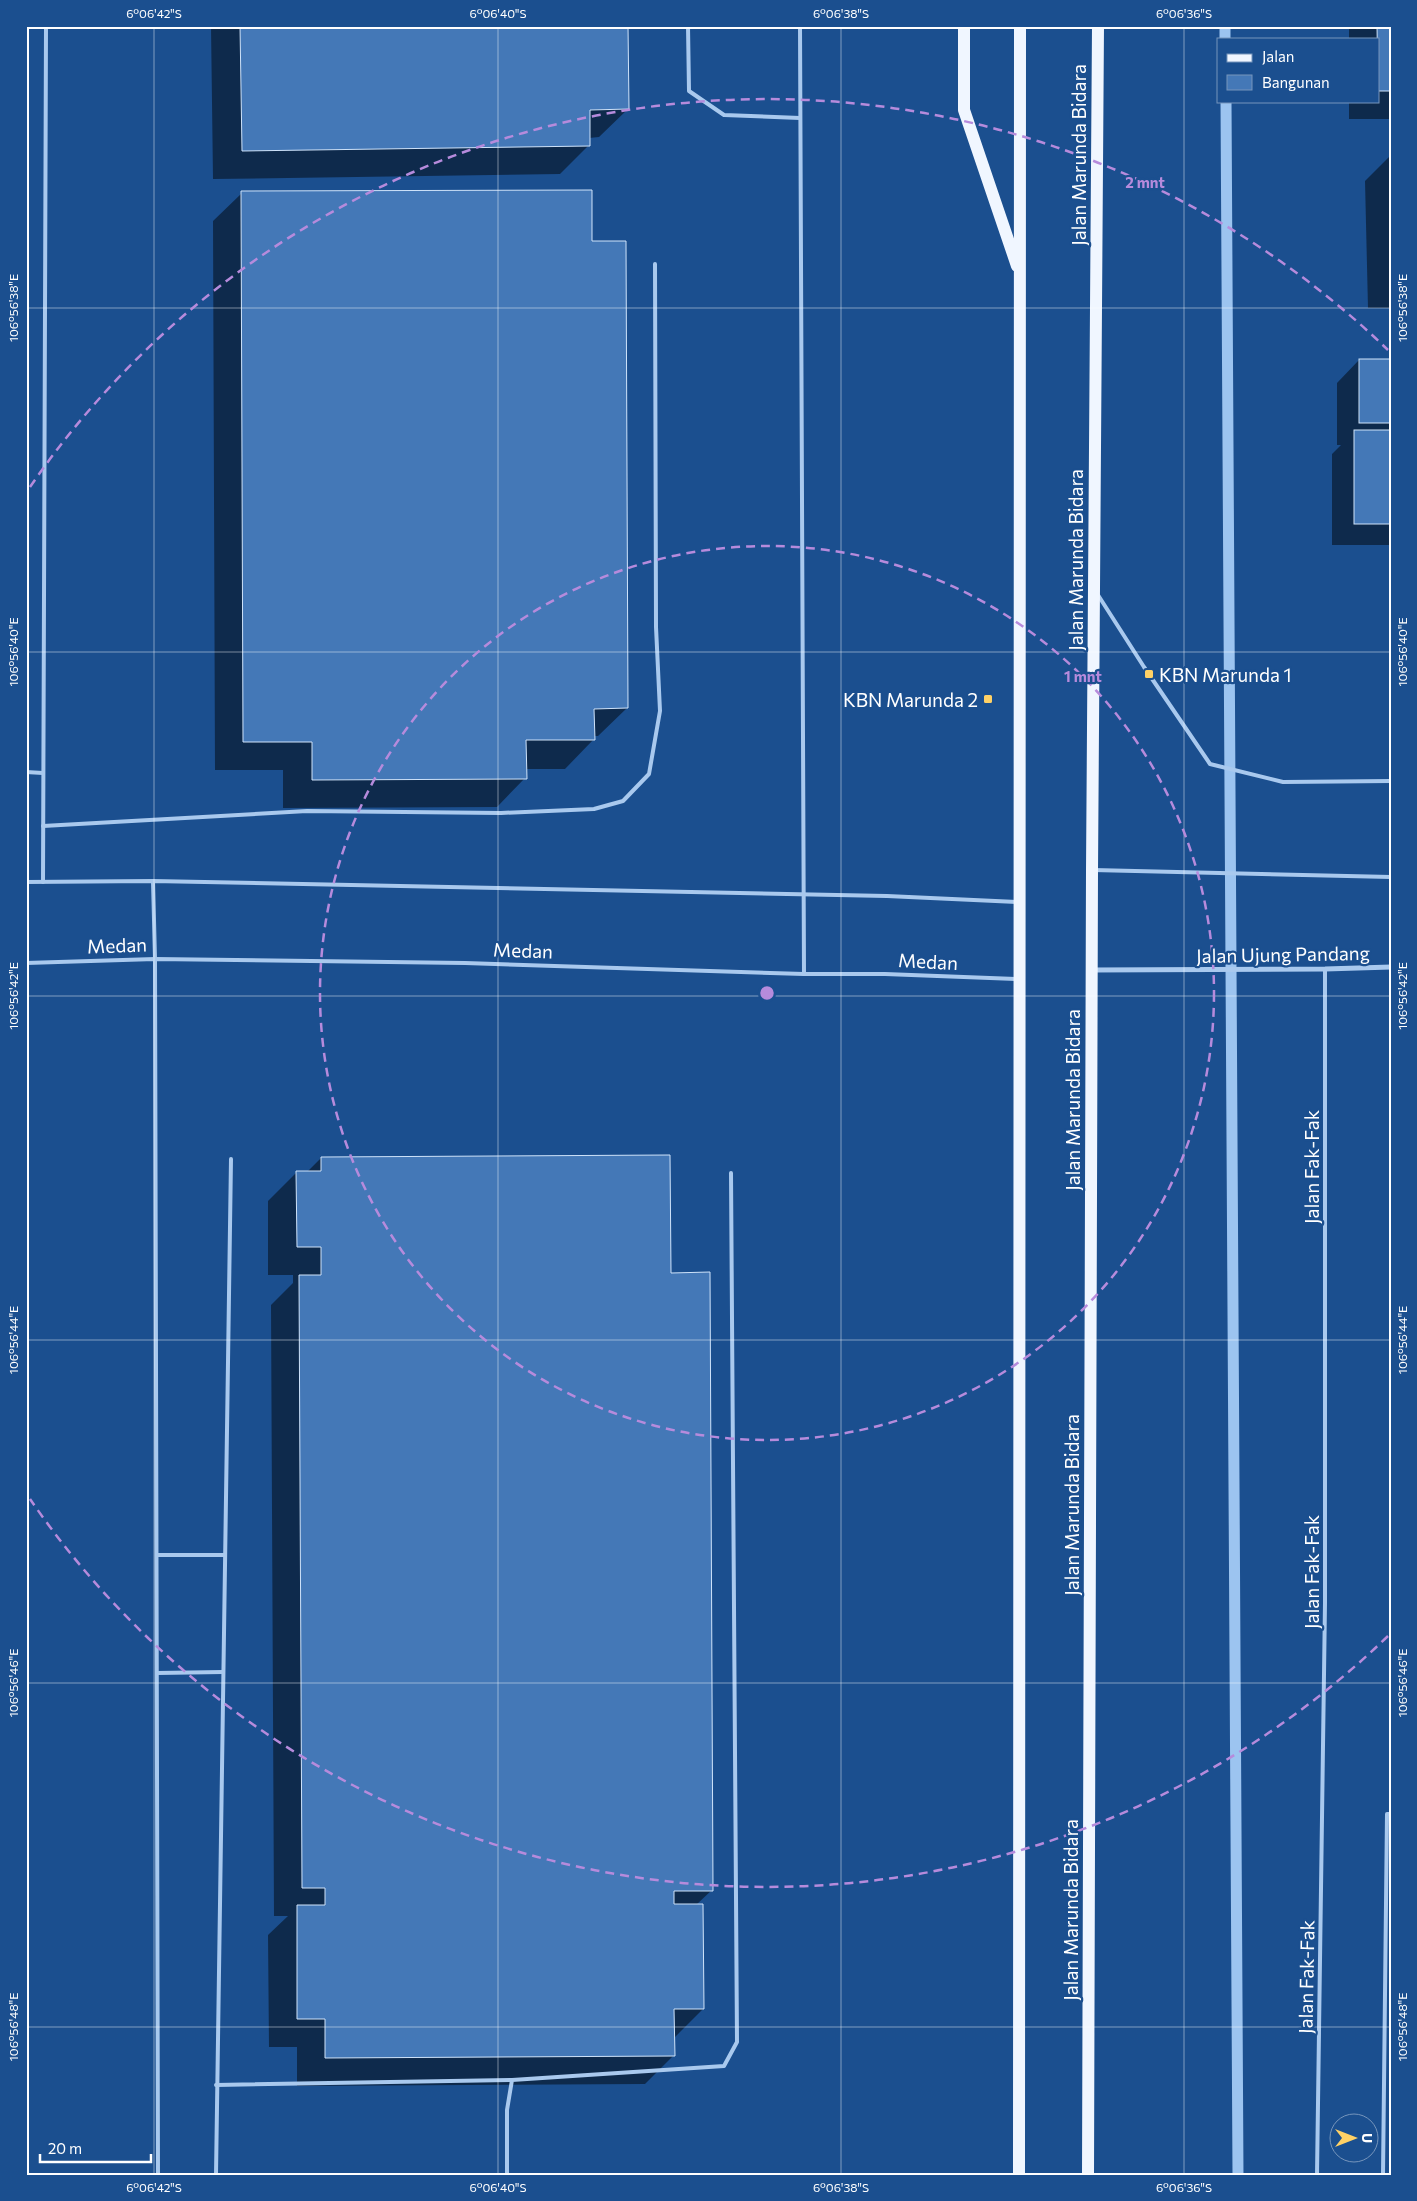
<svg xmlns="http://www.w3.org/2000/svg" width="1417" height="2201" font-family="Commissioner,sans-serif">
<rect width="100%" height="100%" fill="#1b4f8f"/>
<g fill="#0007">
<polygon points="211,26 627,26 628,109 599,137 589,138 589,145 560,174 213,179"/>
<polygon points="1349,26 1391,26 1391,119 1349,119 1349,101 1378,101 1378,39 1349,39"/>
<polygon points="1391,155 1391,308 1368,308 1365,181"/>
<polygon points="242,193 591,242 627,708 598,736 593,736 593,740 565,769 525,769 525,778 497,807 283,808 283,770 215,770 213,221"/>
<polygon points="1359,360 1391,360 1391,545 1332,545 1332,454 1341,445 1337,445 1337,383"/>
<polygon points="321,1158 669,1274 712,1890 696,1905 703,2009 674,2038 674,2055 645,2084 297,2086 297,2047 269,2047 268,1935 288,1916 274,1916 271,1305 293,1283 293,1275 268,1275 268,1201 297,1172 307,1172"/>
</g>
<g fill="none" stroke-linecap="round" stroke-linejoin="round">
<g stroke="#9cc4f0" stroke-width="11">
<polyline points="1225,26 1225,39"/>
<polyline points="1226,101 1238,2175"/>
</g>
</g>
<g fill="#4478b7" stroke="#cfe3fa">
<polygon points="240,26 628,26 629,109 590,110 590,146 242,151"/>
<polygon points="1377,26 1391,26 1391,91 1378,91"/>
<polygon points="592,190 592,241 626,241 628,708 594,709 595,740 526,740 527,779 312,780 312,742 243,742 241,191"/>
<rect x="1359" y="359" width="32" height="64"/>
<rect x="1354" y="430" width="37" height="94"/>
<polygon points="670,1155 671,1273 710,1272 713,1891 674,1891 674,1904 703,1904 704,2009 674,2009 675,2056 325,2058 325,2019 297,2019 297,1905 325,1905 325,1888 302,1888 299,1275 321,1275 321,1247 297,1247 296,1171 321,1171 321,1157"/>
</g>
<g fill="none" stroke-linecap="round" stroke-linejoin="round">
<g stroke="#a9c9ee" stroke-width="4">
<polyline points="688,26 689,91 724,115 800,118"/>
<polyline points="800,26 804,974"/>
<polyline points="1098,595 1144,667 1210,764 1283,782 1391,781"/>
<polyline points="26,772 43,773"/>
<polyline points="43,826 307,811 501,813 594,809 623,801 649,774 660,711 656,627 655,264"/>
<polyline points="1093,870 1391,877"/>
<polyline points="153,881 155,959 158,2175"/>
<polyline points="26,882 153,881 887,896 1017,902"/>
<polyline points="43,882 46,26"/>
<polyline points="26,963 155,959 465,963 804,974 885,974 1016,979"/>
<polyline points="157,1555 225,1555"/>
<polyline points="157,1673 223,1672"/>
<polyline points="216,2085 512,2080"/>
<polyline points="216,2175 231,1159"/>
<polyline points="507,2175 507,2110 512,2080 724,2066 737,2042 731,1173"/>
<polyline points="1317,2175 1325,1603 1325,969"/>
<polyline points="1383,2175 1387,1814 1391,1814"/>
</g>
<polyline stroke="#a9c9ee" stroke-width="5" points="1092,970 1325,969 1391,967"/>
<g stroke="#f0f6ff" stroke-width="12">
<polyline points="964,26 964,110 1017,266"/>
<polyline points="1019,2175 1020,26"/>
<polyline points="1088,2175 1092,870 1098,26"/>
</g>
</g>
<path fill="none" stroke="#fff" stroke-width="1" stroke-opacity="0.45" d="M154 26V2175M498 26V2175M841 26V2175M1184 26V2175M26 308H1391M26 652H1391M26 996H1391M26 1340H1391M26 1683H1391M26 2027H1391"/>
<g fill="none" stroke="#b68bdc" stroke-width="2.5" stroke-dasharray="9 6">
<circle cx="767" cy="993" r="447"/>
<path d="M1388 1636A894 894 0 0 1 30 1499M30 487A894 894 0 0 1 1388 350"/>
</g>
<g fill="#ffd166" stroke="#1b4f8f" stroke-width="2">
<rect x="1144" y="669" width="10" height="10" rx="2.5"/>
<rect x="983" y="694" width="10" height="10" rx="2.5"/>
</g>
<g text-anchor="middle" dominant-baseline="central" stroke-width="4.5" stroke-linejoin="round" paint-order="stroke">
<g font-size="19" fill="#fff" stroke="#1b4f8f">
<text transform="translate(1078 155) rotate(-90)">Jalan Marunda Bidara</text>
<text transform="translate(1075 560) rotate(-90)">Jalan Marunda Bidara</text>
<text transform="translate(117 945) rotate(-2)">Medan</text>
<text transform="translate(523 950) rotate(2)">Medan</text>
<text transform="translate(1283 954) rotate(-1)">Jalan Ujung Pandang</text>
<text transform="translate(928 961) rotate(3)">Medan</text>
<text transform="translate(1072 1100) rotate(-90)">Jalan Marunda Bidara</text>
<text transform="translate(1311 1167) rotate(-90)">Jalan Fak-Fak</text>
<text transform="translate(1071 1505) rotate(-90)">Jalan Marunda Bidara</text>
<text transform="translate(1311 1572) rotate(-90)">Jalan Fak-Fak</text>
<text transform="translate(1070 1910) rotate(-90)">Jalan Marunda Bidara</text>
<text transform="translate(1306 1977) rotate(-89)">Jalan Fak-Fak</text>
</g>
<g font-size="19" fill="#fff" stroke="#1b4f8f" text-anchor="start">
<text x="1159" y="674">KBN Marunda 1</text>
<text x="978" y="699" text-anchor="end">KBN Marunda 2</text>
</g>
</g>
<circle cx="767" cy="993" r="8" fill="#b68bdc" stroke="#1b4f8f" stroke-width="2.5"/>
<g font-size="15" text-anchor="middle" font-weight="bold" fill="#b68bdc" stroke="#1b4f8f" stroke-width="4.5" stroke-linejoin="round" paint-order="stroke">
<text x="1145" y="188">2 mnt</text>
<text x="1083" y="682">1 mnt</text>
</g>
<rect width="1417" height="2201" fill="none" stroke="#1b4f8f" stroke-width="55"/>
<rect x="1217" y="38" width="162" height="65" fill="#1b4f8f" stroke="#7695bc"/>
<rect x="1227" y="54" width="25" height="8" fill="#f0f6ff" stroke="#7695bc"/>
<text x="1262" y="62" font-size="15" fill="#ffffff">Jalan</text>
<rect x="1227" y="75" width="25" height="15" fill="#4478b7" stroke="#7695bc"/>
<text x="1262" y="88" font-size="15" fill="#ffffff">Bangunan</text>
<g transform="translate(1354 2138) rotate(90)"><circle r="24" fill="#1b4f8f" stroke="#7695bc"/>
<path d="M0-4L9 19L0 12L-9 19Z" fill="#ffd166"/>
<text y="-8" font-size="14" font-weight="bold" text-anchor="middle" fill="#ffffff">U</text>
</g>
<path d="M40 2154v8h111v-8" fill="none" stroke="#ffffff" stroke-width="2.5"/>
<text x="48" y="2154" font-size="15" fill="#ffffff" stroke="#1b4f8f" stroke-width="4" paint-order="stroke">20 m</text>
<rect x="28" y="28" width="1362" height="2146" fill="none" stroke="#fff" stroke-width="2"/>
<g font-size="12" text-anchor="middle" fill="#fff">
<text x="154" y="18">6°06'42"S</text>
<text x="498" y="18">6°06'40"S</text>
<text x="841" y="18">6°06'38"S</text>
<text x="1184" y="18">6°06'36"S</text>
<text transform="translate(1403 308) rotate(-90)" y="4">106°56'38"E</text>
<text transform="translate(14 308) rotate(-90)" y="4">106°56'38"E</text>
<text transform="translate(1403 652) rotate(-90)" y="4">106°56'40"E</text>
<text transform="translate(14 652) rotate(-90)" y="4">106°56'40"E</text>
<text transform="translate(14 996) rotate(-90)" y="4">106°56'42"E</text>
<text transform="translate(1403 996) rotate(-90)" y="4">106°56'42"E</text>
<text transform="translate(14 1340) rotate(-90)" y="4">106°56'44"E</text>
<text transform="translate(1403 1340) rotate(-90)" y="4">106°56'44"E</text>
<text transform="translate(1403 1683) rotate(-90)" y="4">106°56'46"E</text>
<text transform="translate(14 1683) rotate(-90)" y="4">106°56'46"E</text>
<text transform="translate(14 2027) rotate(-90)" y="4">106°56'48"E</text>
<text transform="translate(1403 2027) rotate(-90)" y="4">106°56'48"E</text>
<text x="154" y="2192">6°06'42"S</text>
<text x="498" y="2192">6°06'40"S</text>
<text x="841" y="2192">6°06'38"S</text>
<text x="1184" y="2192">6°06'36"S</text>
</g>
</svg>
